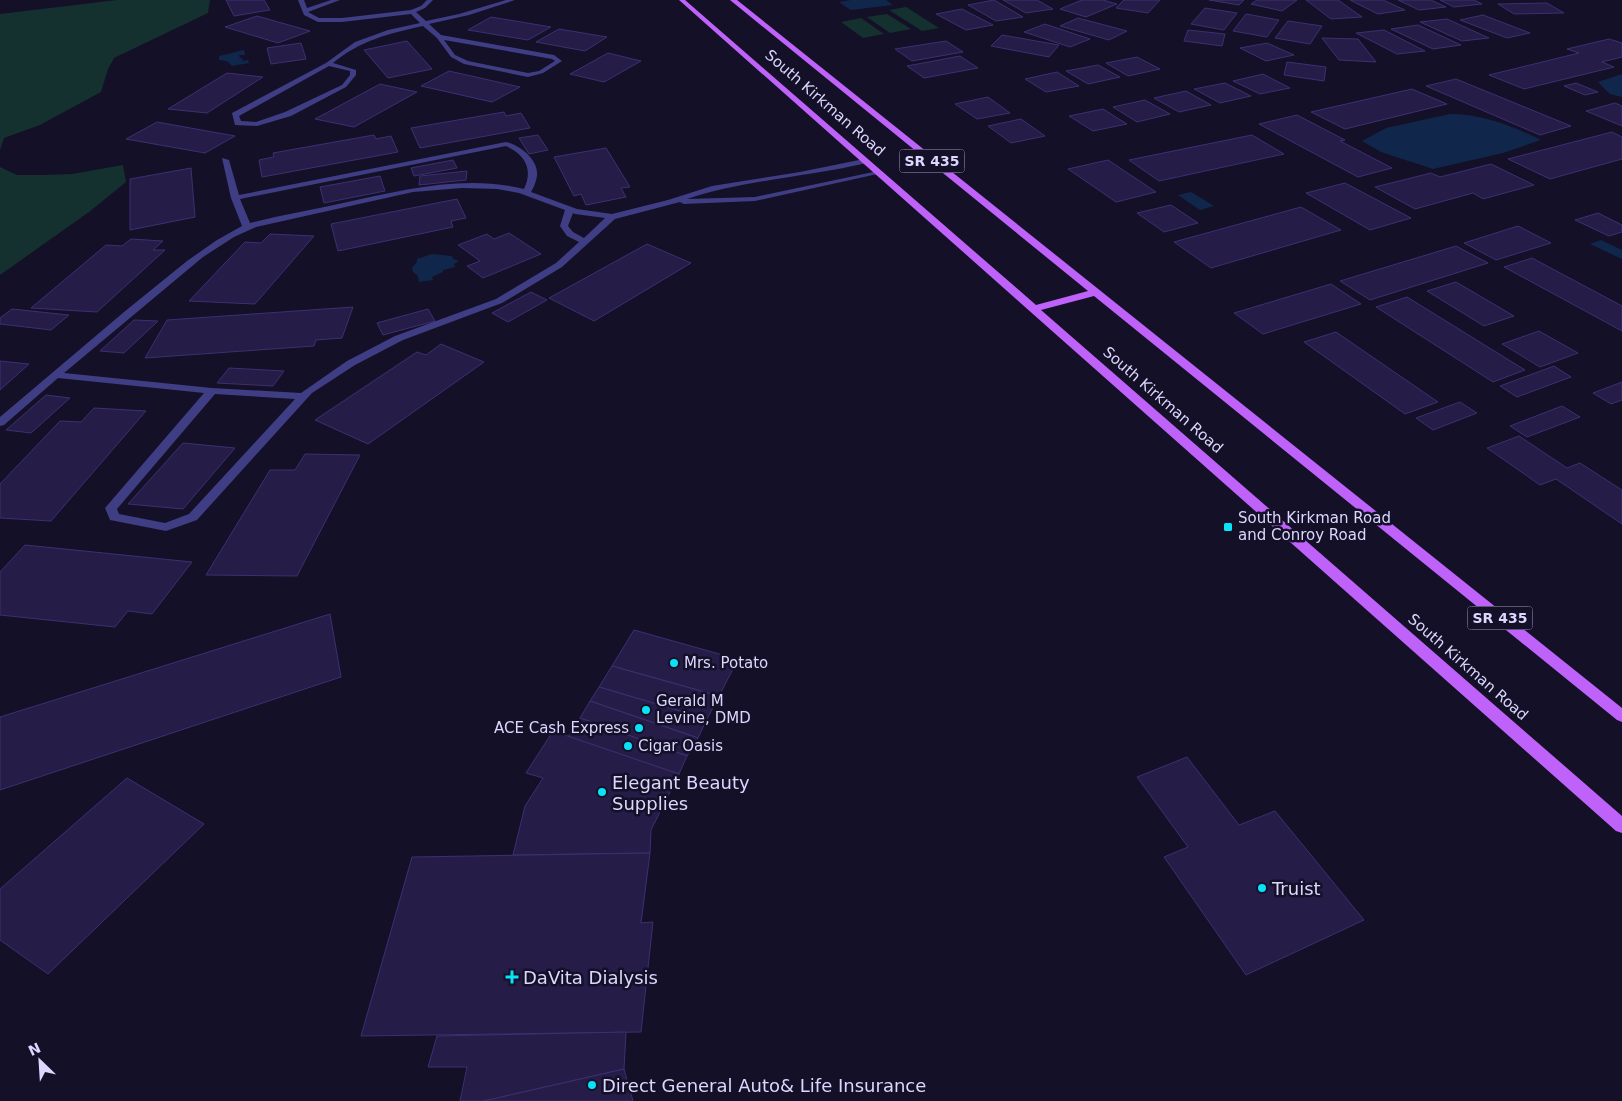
<svg xmlns="http://www.w3.org/2000/svg" width="1622" height="1101" font-family="'DejaVu Sans',sans-serif">
<rect width="100%" height="100%" fill="#141027"/>
<g fill="#14302f">
<polygon points="117,0 210,0 208,13 114,58 108,69 101,92 40,125 4,138 0,150 0,14"/>
<polygon points="906,7 939,28 922,31 889,10"/>
<polygon points="887,14 911,29 890,33 867,17"/>
<polygon points="861,18 884,34 863,38 841,22"/>
<polygon points="123,165 126,182 89,212 0,275 0,167 17,175 45,175 72,174"/>
</g>
<g fill="#10274b">
<polygon points="851,0 886,0 893,5 851,10 839,2"/>
<polygon points="244,50 245,55 239,55 240,58 242,58 243,61 248,60 249,63 232,66 227,61 219,60 219,56"/>
<polygon points="1622,74 1622,97 1610,94 1598,82"/>
<path d="M1450 114C1483 114 1512 126 1541 140L1503 153 1433 169 1381 152 1362 141 1386 128Z"/>
<polygon points="1191,192 1214,206 1200,210 1178,195"/>
<polygon points="1601,240 1622,250 1622,259 1590,244"/>
<polygon points="432,254 452,256 453,259 459,261 454,264 455,267 443,270 443,272 432,277 433,280 419,282 418,276 413,272 412,268 417,262 417,259"/>
</g>
<g fill="#251d47" stroke="#3c3072">
<polygon points="226,0 264,0 270,10 234,16"/>
<polygon points="994,0 1023,17 996,21 968,5"/>
<polygon points="1003,0 1037,0 1053,9 1026,13"/>
<polygon points="1082,0 1103,0 1117,4 1086,17 1060,9"/>
<polygon points="1124,0 1160,0 1148,13 1116,8"/>
<polygon points="1209,0 1244,0 1239,5"/>
<polygon points="1257,0 1297,0 1282,11 1251,4"/>
<polygon points="1306,0 1338,0 1362,17 1331,19"/>
<polygon points="1350,0 1383,0 1405,10 1378,14"/>
<polygon points="1398,0 1431,0 1446,7 1419,10"/>
<polygon points="1440,0 1474,0 1482,4 1454,7"/>
<polygon points="1547,3 1564,13 1514,14 1498,4"/>
<polygon points="1205,8 1237,13 1224,30 1191,24"/>
<polygon points="962,9 993,25 966,30 936,14"/>
<polygon points="1246,14 1279,20 1267,37 1233,31"/>
<polygon points="1483,15 1530,33 1507,38 1460,20"/>
<polygon points="257,16 310,31 278,43 225,27"/>
<polygon points="491,17 551,27 528,40 468,30"/>
<polygon points="1078,18 1127,31 1109,40 1060,26"/>
<polygon points="1447,19 1489,38 1462,41 1420,22"/>
<polygon points="1288,21 1322,26 1310,44 1275,38"/>
<polygon points="1045,24 1090,39 1070,47 1024,32"/>
<polygon points="1418,25 1461,45 1433,49 1391,29"/>
<polygon points="559,29 607,37 585,51 536,42"/>
<polygon points="1188,30 1225,34 1222,46 1184,41"/>
<polygon points="1384,30 1425,51 1397,54 1356,33"/>
<polygon points="1002,35 1059,45 1049,57 991,46"/>
<polygon points="1322,38 1358,39 1376,62 1339,60"/>
<polygon points="1609,39 1622,43 1622,57 1602,62 1614,67 1524,89 1489,75 1579,53 1567,49"/>
<polygon points="407,41 432,69 388,78 364,50"/>
<polygon points="946,41 963,52 912,61 895,49"/>
<polygon points="301,43 306,59 271,64 267,48"/>
<polygon points="1267,43 1294,55 1266,61 1240,48"/>
<polygon points="608,53 641,61 604,82 570,74"/>
<polygon points="960,56 978,68 924,78 907,66"/>
<polygon points="1137,57 1160,69 1128,76 1106,63"/>
<polygon points="1287,62 1326,67 1324,81 1284,75"/>
<polygon points="1098,65 1120,77 1088,84 1066,71"/>
<polygon points="449,71 520,87 492,102 421,86"/>
<polygon points="1057,72 1079,86 1046,92 1025,79"/>
<polygon points="227,73 263,77 207,113 168,109"/>
<polygon points="1263,74 1290,88 1260,94 1233,81"/>
<polygon points="1456,79 1571,126 1540,135 1426,86"/>
<polygon points="1225,83 1251,96 1220,103 1194,89"/>
<polygon points="1576,83 1598,92 1585,95 1564,86"/>
<polygon points="380,84 417,92 354,127 315,119"/>
<polygon points="1412,89 1447,104 1345,129 1311,112"/>
<polygon points="1186,91 1211,105 1179,112 1154,98"/>
<polygon points="988,97 1010,113 977,119 955,104"/>
<polygon points="1145,100 1170,114 1137,122 1113,107"/>
<polygon points="1615,103 1622,106 1622,126 1586,111"/>
<polygon points="1103,109 1127,124 1093,131 1069,116"/>
<polygon points="504,112 506,116 521,113 530,128 420,148 411,128"/>
<polygon points="1297,115 1345,140 1340,141 1392,168 1358,177 1259,124"/>
<polygon points="1021,119 1045,136 1011,143 988,126"/>
<polygon points="157,122 235,136 205,153 126,139"/>
<polygon points="1612,132 1622,137 1622,159 1550,179 1508,159"/>
<polygon points="374,135 376,139 391,136 398,152 262,177 259,160 274,157 273,153"/>
<polygon points="538,135 548,150 529,154 519,138"/>
<polygon points="1252,135 1284,154 1159,181 1129,160"/>
<polygon points="606,148 630,187 621,188 626,197 586,205 581,194 574,196 554,157"/>
<polygon points="453,160 457,168 414,176 411,168"/>
<polygon points="1108,160 1156,192 1116,202 1068,169"/>
<polygon points="1491,164 1534,185 1483,199 1473,193 1415,209 1375,187 1431,173 1440,177"/>
<polygon points="191,168 195,217 130,230 130,179"/>
<polygon points="467,171 466,180 419,185 420,176"/>
<polygon points="380,176 385,191 324,203 320,187"/>
<polygon points="1345,183 1411,218 1370,230 1306,193"/>
<polygon points="457,199 466,218 451,221 453,227 338,251 331,224"/>
<polygon points="1171,205 1198,223 1164,232 1137,213"/>
<polygon points="1301,207 1341,230 1211,268 1174,242"/>
<polygon points="1598,213 1622,225 1622,232 1609,236 1575,220"/>
<polygon points="1518,226 1551,243 1496,260 1464,243"/>
<polygon points="509,233 541,254 483,278 467,266 480,261 458,245 487,234 494,239"/>
<polygon points="270,234 314,236 255,304 189,301 245,242 261,243"/>
<polygon points="131,239 163,241 153,250 165,250 97,312 31,308 106,245 122,246"/>
<polygon points="647,244 691,263 594,321 549,298"/>
<polygon points="1456,246 1488,263 1370,300 1340,281"/>
<polygon points="1532,258 1622,306 1622,331 1504,267"/>
<polygon points="1456,282 1514,316 1484,326 1427,291"/>
<polygon points="1331,284 1361,304 1263,334 1234,313"/>
<polygon points="531,292 547,300 508,322 492,313"/>
<polygon points="1407,297 1525,370 1493,382 1376,307"/>
<polygon points="353,307 342,338 316,340 314,346 145,358 167,320"/>
<polygon points="12,309 69,315 51,330 0,324 0,318"/>
<polygon points="428,309 435,321 383,335 377,323"/>
<polygon points="134,320 158,321 124,353 100,351"/>
<polygon points="1539,331 1578,353 1540,367 1502,344"/>
<polygon points="1336,332 1438,402 1405,414 1304,342"/>
<polygon points="441,344 484,362 368,444 315,420 417,352 426,355"/>
<polygon points="0,361 29,364 0,390"/>
<polygon points="1554,366 1571,377 1517,397 1500,386"/>
<polygon points="229,368 284,371 273,386 217,383"/>
<polygon points="1622,382 1622,400 1611,404 1593,393"/>
<polygon points="46,395 70,398 31,433 6,430"/>
<polygon points="1460,402 1477,413 1433,430 1416,418"/>
<polygon points="1562,406 1580,417 1527,437 1510,426"/>
<polygon points="94,408 146,411 51,521 0,518 0,484 60,421 81,422"/>
<polygon points="1519,436 1567,468 1580,463 1622,490 1622,524 1556,479 1540,485 1487,448"/>
<polygon points="183,443 235,448 183,509 128,504"/>
<polygon points="305,454 360,455 297,576 206,575 270,470 295,470"/>
<polygon points="25,545 192,562 152,614 128,611 115,627 0,615 0,572"/>
<polygon points="330,614 341,677 0,790 0,717"/>
<polygon points="634,630 730,657 734,667 719,696 612,666"/>
<polygon points="612,666 719,696 707,719 599,687"/>
<polygon points="599,687 707,719 698,738 590,701"/>
<polygon points="590,701 698,738 687,756 580,718"/>
<polygon points="580,718 687,756 679,774 568,737"/>
<polygon points="553,731 679,774 651,830 650,853 513,855 525,806 543,778 526,773"/>
<polygon points="1187,757 1239,825 1275,811 1364,920 1246,975 1164,857 1188,847 1137,777"/>
<polygon points="127,778 204,824 48,974 0,940 0,889"/>
<polygon points="650,853 641,923 653,922 641,1032 361,1036 412,857"/>
<polygon points="626,1032 624,1069 484,1101 460,1101 467,1067 428,1067 437,1036"/>
<polygon points="624,1069 633,1101 484,1101"/>
</g>
<g fill="none" stroke-linecap="round" stroke-linejoin="round">
<g fill="#3f3d84" fill-rule="evenodd">
<path d="M298 0H304L307 8 331 0H340L308 12 319 18H342L411 10 421 6 427 0H433L425 8 416 12 426 21 459 14 506 0H515L469 15 429 24 441 35 554 55 562 61 543 73 528 77 464 64 451 57 437 38 423 26C390 33 359 41 333 63L356 70V75L346 87 291 116 257 126 235 125 232 113 326 63 355 42 388 30 420 23 411 14 342 22H318L304 15ZM444 40 552 59 555 61 539 71 528 73 468 61 455 55ZM329 66 350 71V75L342 85 285 112 256 122 241 121 239 116Z"/>
<path d="M506 142C520 145 539 160 537 176 536 182 534 187 531 192L577 209 612 214 668 200 712 186 800 172 864 159 868 161 867 163C807 177 744 180 687 199L755 197 878 171 882 173 755 201 684 204 680 202 615 219 562 267 502 303 403 340 355 365 312 393 197 520 166 531 110 520 105 508 204 393 58 378 4 425 0 426V417L124 312 187 261 217 240 242 226 231 198 222 158 229 160 239 195ZM506 146C526 155 533 170 524 189 465 174 402 190 343 203 312 210 281 215 250 223L240 199ZM462 188 497 189 519 193 565 210 560 226 567 236 579 242 556 263 496 299 395 336 347 361 301 393 212 388 64 373 203 257 234 237 256 227 413 192ZM573 213 575 214 605 218 584 238 573 232 568 226ZM215 394 295 399 189 514 165 523 119 514 117 509Z"/>
</g>
<polygon fill="#bf62fa" fill-rule="evenodd" points="679,0 685,0 1036,305 1088,291 730,0 737,0 1622,708 1622,722 1617,720 1094,296 1041,310 1622,816 1622,833 1616,831"/>
</g>
<g fill="#0ae2f7" stroke="#141027" stroke-width="2">
<rect x="1223" y="522" width="10" height="10" rx="2.5"/>
<circle cx="674" cy="663" r="5"/>
<circle cx="646" cy="710" r="5"/>
<circle cx="639" cy="728" r="5"/>
<circle cx="628" cy="746" r="5"/>
<circle cx="602" cy="792" r="5"/>
<circle cx="1262" cy="888" r="5"/>
<path d="M509.5 969.5h5v5h5v5h-5v5h-5v-5h-5v-5h5z"/>
<circle cx="592" cy="1085" r="5"/>
</g>
<g text-anchor="middle" dominant-baseline="central" stroke-width="5" stroke-linejoin="round" paint-order="stroke">
<g fill="#141027" stroke="#9f9bbe" stroke-width="1">
<rect x="899.5" y="149.5" width="65" height="23" rx="4"/>
<rect x="1467.5" y="606.5" width="65" height="23" rx="4"/>
</g>
<g font-size="14" font-weight="bold" fill="#dbd7fe">
<text x="932" y="161">SR 435</text>
<text x="1500" y="618">SR 435</text>
</g>
<g font-size="15" fill="#dbd7fe" stroke="#141027">
<text transform="translate(825 103) rotate(41)">South Kirkman Road</text>
<text transform="translate(1163 400) rotate(41)">South Kirkman Road</text>
<text transform="translate(1468 667) rotate(41)">South Kirkman Road</text>
</g>
<g font-size="15" fill="#dbd7fe" stroke="#141027" text-anchor="start">
<text x="1238" y="518">South Kirkman Road<tspan x="1238" dy="17">and Conroy Road</tspan></text>
<text x="684" y="663">Mrs. Potato</text>
<text x="656" y="701">Gerald M<tspan x="656" dy="17">Levine, DMD</tspan></text>
<text x="629" y="728" text-anchor="end">ACE Cash Express</text>
<text x="638" y="746">Cigar Oasis</text>
</g>
<g font-size="18" fill="#dbd7fe" stroke="#141027" text-anchor="start">
<text x="612" y="782">Elegant Beauty<tspan x="612" dy="21">Supplies</tspan></text>
<text x="1272" y="888">Truist</text>
<text x="523" y="977">DaVita Dialysis</text>
<text x="602" y="1085">Direct General Auto&amp; Life Insurance</text>
</g>
</g>
<g transform="translate(40 1061) rotate(335)" stroke="#141027" stroke-width="4" paint-order="stroke">
<path d="M0-4L9 19L0 12L-9 19Z" fill="#dbd7fe"/>
<text y="-8" font-size="14" font-weight="bold" text-anchor="middle" fill="#dbd7fe">N</text>
</g>
</svg>
